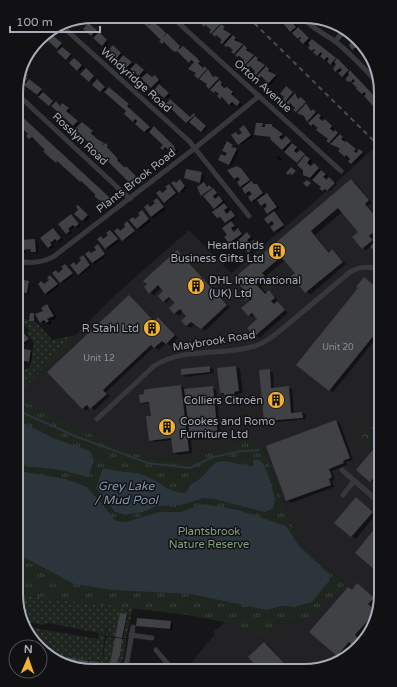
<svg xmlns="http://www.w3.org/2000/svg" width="397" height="687" font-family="'Varela Round',sans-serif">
<defs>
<pattern id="forest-crowns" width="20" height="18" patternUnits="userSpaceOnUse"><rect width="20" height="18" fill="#1e261f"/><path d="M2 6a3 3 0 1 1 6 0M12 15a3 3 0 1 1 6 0" fill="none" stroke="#3c433d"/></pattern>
<pattern id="park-tufts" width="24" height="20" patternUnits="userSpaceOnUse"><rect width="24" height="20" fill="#1e261f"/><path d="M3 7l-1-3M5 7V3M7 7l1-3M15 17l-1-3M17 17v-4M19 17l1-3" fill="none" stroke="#3c433d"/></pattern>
<pattern id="garden-dots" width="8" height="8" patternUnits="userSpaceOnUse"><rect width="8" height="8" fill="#1e261f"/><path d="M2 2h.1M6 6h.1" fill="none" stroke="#3c433d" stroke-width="1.8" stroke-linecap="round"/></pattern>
</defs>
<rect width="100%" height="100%" fill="#161618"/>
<polygon fill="#222225" points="372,150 377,156 381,599 365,641 329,667 186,669 214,635 214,630 220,627 224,622 277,639 269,632 279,620 298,621 345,584 301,544 289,520 263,447 240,441 195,458 175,460 150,459 109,443 19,399 19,393 116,294 189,230 231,273 327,191"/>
<polygon fill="url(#forest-crowns)" points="379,424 380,441 375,446 355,432 357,429 375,427"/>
<polygon fill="url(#park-tufts)" points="19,399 109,443 150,459 175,460 195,458 240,441 257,442 263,447 289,520 301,544 345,584 314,615 298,621 279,620 269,632 279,641 224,622 188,615 52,599 29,596 20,592"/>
<g fill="url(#garden-dots)">
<polygon points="18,316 38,324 52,340 76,335 19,393 19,373 30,367 34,343 27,333 29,330 21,321 18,323"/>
<path d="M20 592 29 596 52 599 133 608 126 638 106 636 107 620 102 656H103L106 637 126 639C125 651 124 661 117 670H83L42 652 27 627 98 639 99 633 48 623 44 625 22 621 20 619Z"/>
</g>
<g fill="#2c353c">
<polygon points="19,421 55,439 90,451 94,461 88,477 61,470 19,465"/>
<path d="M253 460H258L263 463 269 477 275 499 273 508 265 512 214 499 204 498 181 505 157 506 143 512 125 515 115 512 96 488 103 468C117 472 132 471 146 476 161 482 166 492 185 493 188 490 189 485 193 483 194 482 197 482 198 480 207 474 212 460 225 461 235 462 243 467 253 466Z"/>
<polygon points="19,471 66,479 87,487 116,521 126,522 159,512 181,512 203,504 238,510 286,526 299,546 330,575 329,581 312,602 298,606 281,606 267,610 191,594 113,590 74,584 20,555"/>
</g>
<g fill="#0007">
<polygon points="137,16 147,16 182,48 185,49 199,61 203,68 210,72 214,78 220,80 223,84 222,87 229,89 234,94 233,96 242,104 240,107 234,103 231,106 225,99 221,98 220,94 209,88 209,84 198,78 195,62 194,61 192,63 190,62 179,52 174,50 166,43 163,43 162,40"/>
<polygon points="198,17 212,17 215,19 213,21 219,23 226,29 224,31 238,40 236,42 246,48 249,50 247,52 257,58 260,60 258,62 266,67 271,71 269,73 277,77 270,86 267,84 268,81 256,74 257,71 252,67 251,68 245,64 246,60 241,56 240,58 234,54 235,50 223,43 223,39 212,33 212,30 200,23 199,21 200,19"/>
<polygon points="279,17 289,17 311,41 353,72 377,99 377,110 365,96 366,95 357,89 354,82 350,82 351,74 349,73 345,77 336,71 337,64 335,62 333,65 318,55 312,50 312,45 309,42 306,45 303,43"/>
<polygon points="87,18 89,20 87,23 109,42 105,46 84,29 87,26 80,21"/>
<polygon points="326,21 336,26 334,28 330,25 328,28 326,26"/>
<polygon points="50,32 46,37 43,35"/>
<polygon points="52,35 63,45 61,47 72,56 68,60 57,48"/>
<polygon points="357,39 362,46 355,50 353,49"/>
<polygon points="115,48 135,65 138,65 146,72 142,76 144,77 152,78 155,76 161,81 154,88 152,87 143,78 130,67 129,69 127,68 117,58"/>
<polygon points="76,60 84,67 80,71 78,70"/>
<polygon points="88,71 95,78 92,82 89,81"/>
<polygon points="27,75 29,77 28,79 55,103 61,106 63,105 71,110 68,113 79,123 75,127 23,83"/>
<polygon points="100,82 108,90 110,88 112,89 130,106 129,108 152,129 154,127 157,128 178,151 176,154 168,148 165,150 163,149 165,145 149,131 147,133 145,132 133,121 128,111 104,91 101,92 93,85"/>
<polygon points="162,87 171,95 167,99 155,90"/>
<polygon points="289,89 299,99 303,99 307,103 306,104 312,112 316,112 323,117 322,119 317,116 316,118 323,122 327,122 334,128 332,131 342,136 345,143 348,143 358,152 362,151 364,154 354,164 349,161 351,158 349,156 347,158 345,157 341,149 330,142 330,138 319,128 315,124 314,126 311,125 305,115 296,111 296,108 292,104 291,105 285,101"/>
<polygon points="17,112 111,200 107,204 84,182 80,182 45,151 46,150 34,137 32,139 30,138 29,134 23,128 19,127 22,125 17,120"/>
<polygon points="194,115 207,128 204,132 191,121 188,123 186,122"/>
<polygon points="84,124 94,133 92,135 100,142 110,147 108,149 120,160 119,162 125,168 130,169 142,182 136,187 98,149"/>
<polygon points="262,124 264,126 264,128 272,125 274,126 274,128 284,136 281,139 283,141 288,139 298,149 295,152 297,154 302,152 312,161 310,166 312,167 316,166 328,176 324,180 329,178 337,184 330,191 323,191 323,186 315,179 310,179 304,175 304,169 271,139 272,137 255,134"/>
<polygon points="244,126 253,136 241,145 239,144 236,133 239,136 243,133"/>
<polygon points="228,143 239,151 231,166 219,159 225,158 228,153"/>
<polygon points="278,156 282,159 280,161 276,158"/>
<polygon points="17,166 20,169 17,171"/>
<polygon points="240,168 252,183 259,186 266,196 270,196 279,208 273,212 285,227 277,232 275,231 276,225 274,222 271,224 268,223 271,215 268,213 269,206 267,204 264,206 258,199 254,202 252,201 253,194 251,192 248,194 246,193 238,183 242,180 240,178 237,180 235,179 229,171"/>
<polygon points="187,170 204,175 202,183 188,178"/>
<polygon points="17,173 20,182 17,183"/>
<polygon points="180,180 187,187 182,193 173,183 177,183"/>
<polygon points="351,180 356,183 372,203 368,206 378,218 378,234 372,239 375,242 378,238 378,253 371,247 366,250 363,248 360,232 342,212 315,235 330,253 332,251 336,253 346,264 310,295 292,276 296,273 285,260 266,276 269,280 261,287 266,293 269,292 272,294 278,300 276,302 288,313 259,338 255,335 259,319 255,315 253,317 249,315 251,301 241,292"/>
<polygon points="204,183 215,191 218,195 214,197 216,200 219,197 222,198 230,209 226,212 228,214 233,213 236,217 231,222 236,227 233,230 234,232 240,231 244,236 247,234 250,235 253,239 249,241 251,244 254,241 260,247 251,253 238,239 232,244 226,237 228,235 229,224 222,218 218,218 217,210 202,195"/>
<rect x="17" y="185" width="3" height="4"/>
<polygon points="169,185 178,194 166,203 160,191 163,193 168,189"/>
<polygon points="17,192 22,194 22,196 19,197 19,199 17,199"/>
<polygon points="157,199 166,209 154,218 145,208 151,208 156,203"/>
<polygon points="378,204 378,211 374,208"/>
<polygon points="80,208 90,217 85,222 83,220"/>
<polygon points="144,213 151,221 139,230 137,229 135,219"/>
<polygon points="71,215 81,226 78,228 75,226 70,230 72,232 69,235 67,233"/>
<polygon points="127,223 136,232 125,241 118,229 121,231 127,227"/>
<polygon points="53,229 63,240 60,242 57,240 52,244 54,247 51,249 49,247"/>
<polygon points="110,231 119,241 108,250 101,238 103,239 110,235"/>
<polygon points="35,240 37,242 38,253 34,253 31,250 26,250 26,253 20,252"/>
<polygon points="98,245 107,255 95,264 86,254 97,250"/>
<polygon points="180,254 230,307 205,331 195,323 191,328 187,326 182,321 187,316 183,311 179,316 170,308 176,303 171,298 166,303 159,296 165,291 161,288 154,295 150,293"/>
<polygon points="374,254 377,256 375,259 372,257"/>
<polygon points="83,257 92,266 80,275 74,263 77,265 82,261"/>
<polygon points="65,265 74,274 63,283 56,271 59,274 65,269"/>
<polygon points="51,276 59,286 48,295 39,285 44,285 50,280"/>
<polygon points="364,278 378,289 379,335 333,392 330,390 359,288"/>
<polygon points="19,281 19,283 30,283 29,294 18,292"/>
<polygon points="129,296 155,321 158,318 162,320 178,338 170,346 166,343 159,350 154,347 106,392 110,396 95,410 90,407 86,411 48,372"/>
<polygon points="47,305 51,307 57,318 50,321 52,324 50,325 41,322"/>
<polygon points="21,331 30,340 25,344 23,343"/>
<polygon points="30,351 32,353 31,362 22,360"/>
<polygon points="18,364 22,371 19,372"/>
<polygon points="210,367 213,369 214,373 186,377 182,375"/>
<polygon points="236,367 240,369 243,393 229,397 221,393 218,369"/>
<polygon points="269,370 273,373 274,388 288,387 292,389 294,414 302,413 306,415 306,419 268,423 264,421"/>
<polygon points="181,386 185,390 212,387 216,390 221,438 194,440 191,438 192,453 178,455 174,452 173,440 154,442 150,440 152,417 150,403 144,404 141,402 145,395"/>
<polygon points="336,421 340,423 353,460 346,462 347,465 332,471 335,479 332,481 334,487 291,503 287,500"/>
<polygon points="380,443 380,477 375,483 357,470"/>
<polygon points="360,501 376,514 356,539 336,523"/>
<polygon points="361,587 376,600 371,606 376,611 373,621 358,638 363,642 356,647 352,644 341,657 337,655 352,590"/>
<polygon points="121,614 128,615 123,637 117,637"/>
<polygon points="171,622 173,623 172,630 139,626"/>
<polygon points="121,640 118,662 113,661 118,664 117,670 112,670 110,668"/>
<polygon points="264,643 268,645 288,667 251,668 256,664"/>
<polygon points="51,656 99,663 99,669 72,665"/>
</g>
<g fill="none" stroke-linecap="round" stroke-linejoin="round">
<polyline stroke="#2c353c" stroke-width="2" points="19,411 75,436 148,463 190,468 213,457 242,451 259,450"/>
</g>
<g fill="#404145">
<polygon points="136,16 148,16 151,20 148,24 149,25 153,21 166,33 163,38 167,33 180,46 178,50 183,46 197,58 200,62 198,63 203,68 205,66 207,69 198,79 194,75 196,73 188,69 194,62 191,60 189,63 177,51 176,52 173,51 164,42 162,44 159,41 161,40"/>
<polygon points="196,17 206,17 200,23"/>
<polygon points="208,17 213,17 212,19 220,24 211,34 209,32 211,30 205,25 204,27 201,24"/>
<polygon points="289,18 296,27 290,32 283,23"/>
<polygon points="324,20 334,25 331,27 328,24 325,27 321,23"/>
<polygon points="88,23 97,30 91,36 83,29"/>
<polygon points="221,24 225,27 223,29 231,34 222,44 220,42 222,40 216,35 215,37 212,34"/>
<polygon points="298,27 309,38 303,44 299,40 301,38 300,37 298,39 292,33"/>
<polygon points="99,32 107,40 102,46 93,38"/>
<polygon points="51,34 62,43 57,49 46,39"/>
<polygon points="233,35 236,38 234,40 243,44 234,54 231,52 233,50 228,46 226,47 224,45"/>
<polygon points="356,37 361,44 352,50 349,45"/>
<polygon points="312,39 336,58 330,65 327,61 329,59 327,57 324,60 320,56 322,54 321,52 317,56 313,52 315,50 314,49 312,51 308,48 310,45 308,43"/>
<polygon points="113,45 121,53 116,59 107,51"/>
<polygon points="244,45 247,48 246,50 254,55 245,65 242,63 244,60 239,56 237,57 235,55"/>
<polygon points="62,47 71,54 66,60 57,52"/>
<polygon points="123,55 132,62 126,68 118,61"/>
<polygon points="255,56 258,58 257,60 265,65 256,75 254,73 255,71 250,66 248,68 246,65"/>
<polygon points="74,58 82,65 77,71 69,63"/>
<polygon points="337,58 349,70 342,77 338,73 342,70 340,68 335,72 333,69 336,64 334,62"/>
<polygon points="136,63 144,70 139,76 130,69"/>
<polygon points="266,66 269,69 268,71 276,75 267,85 265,83 266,81 261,76 259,78 257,76"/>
<polygon points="86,68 94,76 89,82 80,74"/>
<polygon points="208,69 213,77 216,76 219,78 209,89 206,86 207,84 199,79"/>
<polygon points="350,70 377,99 377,101 373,106 364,96 366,94 364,92 362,94 356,89 357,88 352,83 355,81 353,79 351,82 346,81 346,78 349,75 348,73"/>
<polygon points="25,72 28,75 26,77 28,78 23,84 18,80 22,73"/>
<polygon points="147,73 152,77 155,75 159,80 151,88 141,78"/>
<polygon points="29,79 42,89 37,95 24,85"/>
<polygon points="97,79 105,87 100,92 92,85"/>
<polygon points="219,80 222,82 221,85 224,88 227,87 233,92 231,94 240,102 237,106 232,102 229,105 222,97 220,99 217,96 219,94 215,91 214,93 210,90"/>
<polygon points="159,84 169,93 164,98 154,90"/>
<polygon points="286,86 293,92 285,102 282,100 284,97 280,94"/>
<polygon points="109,87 129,104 127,106 150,127 144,132 135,124 137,121 135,119 133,122 124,114 126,111 104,92"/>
<polygon points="43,92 53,101 49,106 38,97"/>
<polygon points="295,93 298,99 301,97 306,102 296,112 293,110 295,108 290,103 288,105 286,103"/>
<polygon points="170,99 190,117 194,113 195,115 186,123 166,104"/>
<polygon points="56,101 60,106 62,103 69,108 66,111 78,121 73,126 51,106"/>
<polygon points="306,103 311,111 313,109 316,112 307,122 304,116 297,113"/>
<polygon points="17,112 110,198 105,204 95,197 95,194 81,181 80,182 57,161 56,163 48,156 43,151 45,150 32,137 29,139 26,136 28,134 21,127 18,127 20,125 17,122"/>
<polygon points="318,113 321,116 319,118 321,120 323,121 325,119 332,126 330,129 332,130 333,132 335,130 338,133 329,143 326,141 328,139 316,130 318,128 313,124 311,126 308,123"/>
<polygon points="195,116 206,126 201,132 189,122"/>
<polygon points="82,122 93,131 91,133 97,139 104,143 101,146 106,143 108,146 107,147 118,159 117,160 124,167 127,167 140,180 134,187 75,129"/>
<polygon points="256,123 263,123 262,127 265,127 265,124 272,124 272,126 283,134 279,137 282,140 286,136 291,141 282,150 270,139 271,137 254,135"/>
<polygon points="244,125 251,135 238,145 231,135 236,132 238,135 242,133 239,129"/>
<polygon points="154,126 175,147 174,148 176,150 173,153 171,152 168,156 166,155 170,151 165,147 163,150 160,148 163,145 149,132"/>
<polygon points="340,134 343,137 341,139 345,142 346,141 356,149 354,151 356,153 359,149 363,152 351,164 348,161 350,159 346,155 345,157 338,151 340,149 337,147 330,144"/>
<polygon points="227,141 233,145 231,148 234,147 237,149 229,165 218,160 221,154 225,156 227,153 222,151"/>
<polygon points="292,143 297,147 294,151 297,153 300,150 305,154 297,163 284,152"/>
<polygon points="305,155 310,159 307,163 311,166 314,163 319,168 310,178 303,175 303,170 297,165"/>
<polygon points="237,166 239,168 240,167 250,180 240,187 237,182 240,180 238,177 234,179 227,170"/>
<polygon points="291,167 296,171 292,175 290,173 288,175 286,173"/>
<polygon points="186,169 202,172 200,183 184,178"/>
<polygon points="321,170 326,174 323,177 325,178 326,180 329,177 335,183 327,191 325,189 323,191 319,189 321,187 312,180"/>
<polygon points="180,179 185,186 179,193 171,183 174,181 176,183"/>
<polygon points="351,179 369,200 365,204 378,219 378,229 369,236 373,240 362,249 352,237 358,232 338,208 311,231 329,253 332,249 343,262 305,293 291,276 295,273 281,257 262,273 265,276 256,284 265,294 269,290 275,298 271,301 274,304 277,301 285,310 255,336 247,328 257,319 252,313 248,316 241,308 252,299 250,297 246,300 240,292 243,289 234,278"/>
<polygon points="307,180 311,183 307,187 303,183"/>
<polygon points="251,181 254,184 257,184 263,193 251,202 248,197 252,194 249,191 245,194 242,188"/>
<polygon points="204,182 207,187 209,185 212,188 201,196 197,187"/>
<polygon points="169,184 176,193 164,203 156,193 160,190 162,193 167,189 165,187"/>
<polygon points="213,188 217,193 213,196 215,199 219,196 223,201 214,209 203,196"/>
<polygon points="267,193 277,207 267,214 264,209 267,206 265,203 261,206 257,200"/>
<polygon points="157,198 164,207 151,217 144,207 148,204 150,207 155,203 153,201"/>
<polygon points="224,203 228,208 224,210 227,214 231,210 235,216 225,223 220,217 217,218 212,212"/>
<polygon points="78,205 88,215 82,221 74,214 78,210 76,206"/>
<polygon points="142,210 149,219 137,229 129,220 133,217 135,219 140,215 138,213"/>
<polygon points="274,211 284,225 274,232 270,227 274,224 272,221 268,224 264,219"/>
<polygon points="71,214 79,224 75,227 73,225 68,229 70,231 66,234 58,224"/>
<polygon points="127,221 135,231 122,241 114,231 118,228 120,231 125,227 124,224"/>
<polygon points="231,221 235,226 231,228 234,232 238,228 242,234 229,243 224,237 227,235 222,228"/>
<polygon points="53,228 61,238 57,241 55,239 53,241 50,243 52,245 48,248 40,238"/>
<polygon points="110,230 118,239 105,249 97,239 101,236 103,239 108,235 106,233"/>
<polygon points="247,232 251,237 247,240 250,243 254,240 258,245 248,253 238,240"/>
<polygon points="378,237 378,254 370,247"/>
<polygon points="35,239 36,252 31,252 30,249 24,250 24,252 19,253 19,240"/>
<polygon points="98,244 105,254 92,263 85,254 89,251 91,253 96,250 94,247"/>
<polygon points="177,250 227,305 201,329 191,322 186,326 181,321 186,316 180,309 174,314 169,308 175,303 169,297 163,302 158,296 163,291 158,285 149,294 144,287 147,284 143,281"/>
<polygon points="83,255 90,265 78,275 70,265 74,262 76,265 81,260 79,258"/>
<polygon points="65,264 73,273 60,283 52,273 56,270 58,273 63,269 61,267"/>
<polygon points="50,275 58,284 45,294 38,284 41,281 44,284 49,280 47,278"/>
<polygon points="364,277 378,289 379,329 329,391 296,365 358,288 356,287"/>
<polygon points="24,280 29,281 27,293 18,292 18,282 23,283"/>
<polygon points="129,295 154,321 158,317 175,335 166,344 162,341 154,348 151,345 103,390 107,394 90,409 87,405 82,409 47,372"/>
<polygon points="47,304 54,316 47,319 49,321 46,323 44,320 40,323 35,314 43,311 41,308"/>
<polygon points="30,313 34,313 34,321 29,321"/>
<polygon points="21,330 29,339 22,344 18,339 18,332"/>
<polygon points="23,349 31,350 29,362 21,360"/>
<polygon points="210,366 210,372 181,375 181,369"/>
<polygon points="236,366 239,391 234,392 235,394 224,395 224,393 220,393 217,368"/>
<polygon points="270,369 271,388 289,386 291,413 302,412 303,418 264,421 259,370"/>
<polygon points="181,385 189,451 173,453 171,438 149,441 146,416 151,416 149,402 140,403 139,395 144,394 144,390 148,389"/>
<polygon points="213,386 218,436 190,439 184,389"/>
<polygon points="336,420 350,458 343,461 344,463 329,469 332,477 329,479 331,485 286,501 266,446"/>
<polygon points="380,441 380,471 370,482 356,470"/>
<polygon points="356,497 373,512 351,537 334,523"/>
<polygon points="376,527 380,531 381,575 355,553"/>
<polygon points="357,583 374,598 368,604 376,611 355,635 361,641 355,648 349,642 337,656 309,632 348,587 352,590"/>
<polygon points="120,613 127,614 122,638 115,637"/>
<polygon points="137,618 171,621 170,629 136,626"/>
<polygon points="115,638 122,639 120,655 114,670 109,669"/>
<polygon points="264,642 288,667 249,668 254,664 248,657"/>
<polygon points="55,656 65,657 65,662 55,658"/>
<polygon points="66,657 77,659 76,666 66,662"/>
<polygon points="78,659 88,661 87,668 77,666"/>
<polygon points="89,661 99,662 98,670 88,668"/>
</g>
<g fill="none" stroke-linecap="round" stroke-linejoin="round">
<g stroke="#37383d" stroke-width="5">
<polyline points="172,17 341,171"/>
<path d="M303 17C312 29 325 34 336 42 351 54 364 68 377 82"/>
<polyline points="63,27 189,141 249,216"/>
<polyline points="335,41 345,30"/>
<polyline points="17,94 130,199"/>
<path d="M18 261C31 264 41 263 53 257L195 148 259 96"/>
<path d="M97 419 154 366C185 346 224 357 258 345 271 340 283 328 293 320 312 304 331 288 350 272 359 267 368 266 378 269"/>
<polyline points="342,470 380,503"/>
<polyline points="343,495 354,481"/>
<polyline points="131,635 152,638"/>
<polyline points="156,650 172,669"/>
<polyline points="162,669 168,664"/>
<polyline points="122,670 127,662 133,627"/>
</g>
<polyline stroke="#4a4c52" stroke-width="2" stroke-dasharray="5 4" stroke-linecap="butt" points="248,17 377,144"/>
</g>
<defs>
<symbol id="building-disc" viewBox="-11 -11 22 22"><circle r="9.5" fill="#f2b134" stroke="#111113"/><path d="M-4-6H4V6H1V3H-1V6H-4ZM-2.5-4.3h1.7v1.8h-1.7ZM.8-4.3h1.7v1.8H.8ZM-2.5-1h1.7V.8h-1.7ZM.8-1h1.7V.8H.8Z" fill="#111"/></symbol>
</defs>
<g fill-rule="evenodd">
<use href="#building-disc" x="267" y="241" width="20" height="20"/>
<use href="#building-disc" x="186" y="276" width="20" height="20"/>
<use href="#building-disc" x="142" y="318" width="20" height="20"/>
<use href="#building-disc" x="266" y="390" width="20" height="20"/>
<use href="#building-disc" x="157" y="417" width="20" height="20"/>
</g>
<g text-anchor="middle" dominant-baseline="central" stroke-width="3" stroke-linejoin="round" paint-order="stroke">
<g font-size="9" fill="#8e929b">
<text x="338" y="347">Unit 20</text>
<text x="99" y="358">Unit 12</text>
</g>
<g font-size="11" fill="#a8adb8" stroke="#111113">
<text transform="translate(136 80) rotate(42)">Windyridge Road</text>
<text transform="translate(263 86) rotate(42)">Orton Avenue</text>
<text transform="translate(80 139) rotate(43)">Rosslyn Road</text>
<text transform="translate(136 181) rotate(-38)">Plants Brook Road</text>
<text transform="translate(214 341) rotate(-9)">Maybrook Road</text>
</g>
<g font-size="11" fill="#a8adb8" stroke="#111113" text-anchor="end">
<text x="264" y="245">Heartlands<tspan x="264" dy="13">Business Gifts Ltd</tspan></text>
<text x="209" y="280" text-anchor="start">DHL International<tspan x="209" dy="13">(UK) Ltd</tspan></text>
<text x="139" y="328">R Stahl Ltd</text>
<text x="263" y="400">Colliers Citroën</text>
<text x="180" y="421" text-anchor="start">Cookes and Romo<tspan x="180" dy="13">Furniture Ltd</tspan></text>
</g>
<g font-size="11" fill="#7fa381" stroke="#111113">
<text x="209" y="531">Plantsbrook<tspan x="209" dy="13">Nature Reserve</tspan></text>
</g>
<g font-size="12" font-style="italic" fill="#7f9bb3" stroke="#111113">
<text x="126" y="486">Grey Lake<tspan x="126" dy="14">/ Mud Pool</tspan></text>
</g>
</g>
<path d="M0 0H397V687H0ZM93 23H304A70 70 0 0 1 374 93V594A70 70 0 0 1 304 664H93A70 70 0 0 1 23 594V93A70 70 0 0 1 93 23Z" fill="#111113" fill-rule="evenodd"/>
<path fill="none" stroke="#a8adb8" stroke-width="2" d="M93 23H304A70 70 0 0 1 374 93V594A70 70 0 0 1 304 664H93A70 70 0 0 1 23 594V93A70 70 0 0 1 93 23Z"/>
<g transform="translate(28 659) rotate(2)"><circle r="19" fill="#111113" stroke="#4d4f55"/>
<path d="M0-3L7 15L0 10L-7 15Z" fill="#f2b134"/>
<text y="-6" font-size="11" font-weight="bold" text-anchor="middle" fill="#a8adb8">N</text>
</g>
<path d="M10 26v6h90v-6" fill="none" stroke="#a8adb8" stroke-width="2"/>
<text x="16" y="26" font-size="12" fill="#a8adb8" stroke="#111113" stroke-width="3" paint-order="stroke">100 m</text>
</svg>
